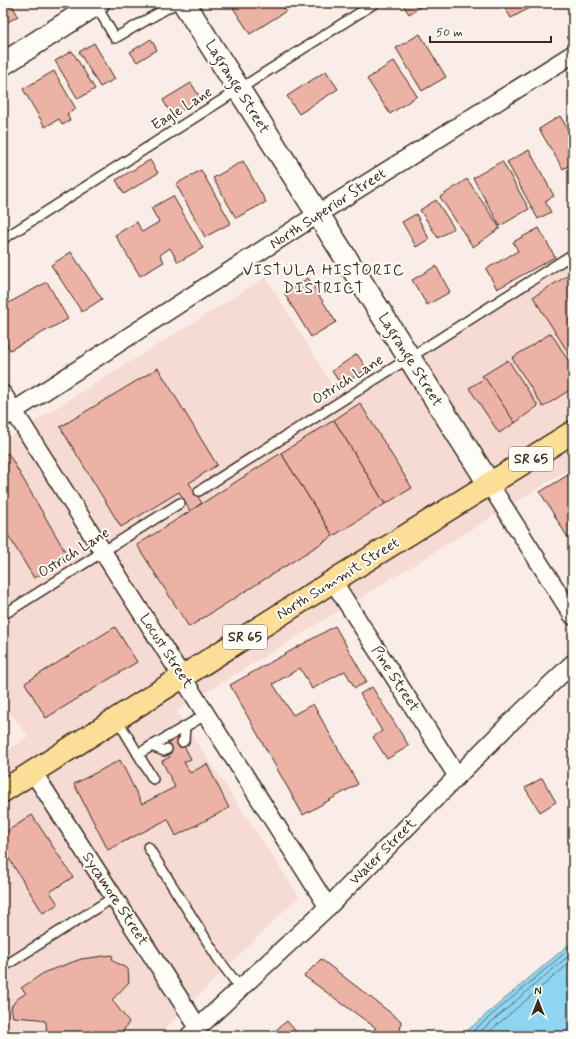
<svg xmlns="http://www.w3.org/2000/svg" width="576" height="1039" font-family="Mynerve,sans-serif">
<rect width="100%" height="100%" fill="#faede7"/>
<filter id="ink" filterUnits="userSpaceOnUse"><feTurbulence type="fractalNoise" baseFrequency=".025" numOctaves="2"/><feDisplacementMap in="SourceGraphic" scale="8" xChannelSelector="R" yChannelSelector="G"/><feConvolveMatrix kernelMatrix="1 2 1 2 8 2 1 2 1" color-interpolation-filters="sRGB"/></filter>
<g filter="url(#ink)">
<polygon fill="#f6dbd4" points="573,250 573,467 176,711 299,896 158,1036 3,1036 3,754 28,736 3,703 3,441 266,277 340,398"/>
<polygon fill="#8fd5f1" stroke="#6d919d" points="573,941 573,1036 461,1036"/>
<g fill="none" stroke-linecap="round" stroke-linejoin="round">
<g stroke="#5d6e72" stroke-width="1">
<polyline points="467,1036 573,946"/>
<polyline points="475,1036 573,952"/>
<polyline points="484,1036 573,960"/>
</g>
</g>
<g fill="#ecb2a6" stroke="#3b2a1e">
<polygon points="3,3 11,3 18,16 3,25"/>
<polygon points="230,3 281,3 286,11 250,34"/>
<polygon points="402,3 427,3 409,14"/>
<polygon points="502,3 539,3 511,18"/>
<polygon points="420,34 446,77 422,91 396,48"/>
<polygon points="151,39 157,50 137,62 130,52"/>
<polygon points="94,43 115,79 100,87 79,52"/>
<polygon points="72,51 95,89 78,99 55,61"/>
<polygon points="394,61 417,96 390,114 367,79"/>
<polygon points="54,71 76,109 67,114 70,120 63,125 59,119 45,127 23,89"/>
<polygon points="326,71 338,89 299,114 287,96"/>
<polygon points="191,83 201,99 172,116 163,100"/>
<polygon points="560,116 573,138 573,163 563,169 539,129"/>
<polygon points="529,150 554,196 545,201 551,212 538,219 507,162"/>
<polygon points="150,160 158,173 124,194 116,180"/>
<polygon points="243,161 266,202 236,218 213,178"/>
<polygon points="502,161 529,209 500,226 473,178"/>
<polygon points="201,170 231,223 205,237 176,184"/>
<polygon points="467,179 500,228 473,247 440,197"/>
<polygon points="173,196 203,248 178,262 170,248 160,255 164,262 140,276 115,235 137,222 142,232 159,222 151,208"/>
<polygon points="436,200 454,228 438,238 420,210"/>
<polygon points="416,214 429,239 416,247 402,222"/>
<polygon points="539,228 555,257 497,289 486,269 518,251 513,242"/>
<polygon points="71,252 102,299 82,312 51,265"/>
<polygon points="436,266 450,292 427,305 412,280"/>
<polygon points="573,272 573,360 533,297"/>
<polygon points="308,278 336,322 311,337 284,293"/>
<polygon points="47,282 68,319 10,350 3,337 3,306"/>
<polygon points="551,333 573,368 573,388 543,407 512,358"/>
<polygon points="357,354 367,369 341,385 332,371"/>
<polygon points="508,360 538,406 515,423 482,376"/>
<polygon points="158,368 217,465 189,483 202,503 190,511 179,492 121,527 60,427"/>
<polygon points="485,378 515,423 499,433 469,388"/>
<polygon points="360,403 412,488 385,504 334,420"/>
<polygon points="334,420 385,504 333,536 281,453"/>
<polygon points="8,453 69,558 34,578 3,527 3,456"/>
<polygon points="281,453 333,536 189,627 137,545"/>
<polygon points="573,472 573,546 540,492"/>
<polygon points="335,626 367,682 355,688 345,671 312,689 300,668 273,684 293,715 313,704 358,784 303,815 230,685"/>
<polygon points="115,627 137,662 46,718 25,683"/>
<polygon points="372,687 409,746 387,759 373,737 382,731 360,694"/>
<polygon points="179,736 191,759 184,762 190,773 207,764 229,808 176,836 168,819 108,850 74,784 120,760 142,804 175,787 162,761 170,757 163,744"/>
<polygon points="542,778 556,802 540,812 525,788"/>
<polygon points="32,815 73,877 50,892 58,904 43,913 3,849 3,834"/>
<polygon points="112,955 113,961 128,969 129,982 112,1000 129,1022 120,1036 47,1036 46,1022 39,1019 13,1017 11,1007 16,1000 26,993 21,988 45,972 81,959"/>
<polygon points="321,959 401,1021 400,1033 397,1036 366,1036 376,1028 304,976"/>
<polygon points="287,1021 300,1036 281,1036 276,1030"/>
</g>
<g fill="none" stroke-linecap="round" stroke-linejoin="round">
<defs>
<g id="service">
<polyline points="96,5 115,38 176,3"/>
<polyline points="3,239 375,3"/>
<polyline points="199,491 573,254"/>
<polyline points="3,615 180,503"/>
<polyline points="117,719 153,779"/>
<polyline points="182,742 184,741 185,727"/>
<polyline points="151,746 164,751 167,749"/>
<polyline points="138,754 207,714"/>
<polyline points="148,847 219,960 240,988"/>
<polyline points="3,967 114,897"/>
</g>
<g id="minor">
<polyline points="3,394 328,907"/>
<polyline points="3,418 318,214 573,54"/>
<polyline points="490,485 573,616"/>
<polyline points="333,581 457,776"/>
<polyline points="33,772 198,1027"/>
<polyline points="189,1036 328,907 509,724 573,663"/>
</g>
<polyline id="tertiary" points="3,64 98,3"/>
<polyline id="secondary" points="184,3 490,485"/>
<polyline id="primary" points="3,791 333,581 573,432"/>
</defs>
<use href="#service" stroke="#3b2a1e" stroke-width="12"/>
<use href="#minor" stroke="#3b2a1e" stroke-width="20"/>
<use href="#tertiary" stroke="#3b2a1e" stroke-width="25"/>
<use href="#secondary" stroke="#3b2a1e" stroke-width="25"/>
<use href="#primary" stroke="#3b2a1e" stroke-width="25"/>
<use href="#service" stroke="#fdfcf7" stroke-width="9"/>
<use href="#minor" stroke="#fdfcf7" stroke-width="17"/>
<use href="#tertiary" stroke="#fdfcf7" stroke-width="22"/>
<use href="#secondary" stroke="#fdfcf7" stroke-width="22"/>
<use href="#primary" stroke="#fcde96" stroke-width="22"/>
</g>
</g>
<g text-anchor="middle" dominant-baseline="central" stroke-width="4" stroke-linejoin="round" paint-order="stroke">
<g fill="#fdfcf7" stroke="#75695f" stroke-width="1">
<rect x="509" y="447" width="44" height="24" rx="3"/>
<rect x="223" y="625" width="44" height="24" rx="3"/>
</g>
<g font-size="14" font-weight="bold" fill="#3b2a1e">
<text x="531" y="459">SR 65</text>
<text x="245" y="637">SR 65</text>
</g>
<g font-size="15" fill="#3b2a1e" stroke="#fdfcf7">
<text transform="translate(237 87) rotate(58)">Lagrange Street</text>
<text transform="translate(182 109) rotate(-32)">Eagle Lane</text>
<text transform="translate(328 209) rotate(-33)">North Superior Street</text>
<text transform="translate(410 360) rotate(58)">Lagrange Street</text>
<text transform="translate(348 380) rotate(-32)">Ostrich Lane</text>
<text transform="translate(74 553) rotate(-32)">Ostrich Lane</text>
<text transform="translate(338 579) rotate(-32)">North Summit Street</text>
<text transform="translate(166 651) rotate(57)">Locust Street</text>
<text transform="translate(395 679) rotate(57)">Pine Street</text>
<text transform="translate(383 852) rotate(-45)">Water Street</text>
<text transform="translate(115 899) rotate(57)">Sycamore Street</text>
</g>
<g font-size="16" letter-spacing="1" fill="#3b2a1e" stroke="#fdfcf7">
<text x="324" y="270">VISTULA HISTORIC<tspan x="324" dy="18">DISTRICT</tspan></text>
</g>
</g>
<rect width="576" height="1039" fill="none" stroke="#fdfcf7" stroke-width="16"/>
<rect x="8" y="8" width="560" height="1023" fill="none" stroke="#3b2a1e" stroke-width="1.5" filter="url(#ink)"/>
<g transform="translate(538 1001)" stroke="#fdfcf7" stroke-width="3" paint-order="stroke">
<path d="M0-3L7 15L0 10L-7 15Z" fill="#3b2a1e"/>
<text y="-6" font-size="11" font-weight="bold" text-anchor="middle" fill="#3b2a1e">N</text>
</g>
<path d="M430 36v6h121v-6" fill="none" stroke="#3b2a1e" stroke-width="2"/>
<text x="436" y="36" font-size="12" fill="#3b2a1e" stroke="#fdfcf7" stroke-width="3" paint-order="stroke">50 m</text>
</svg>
